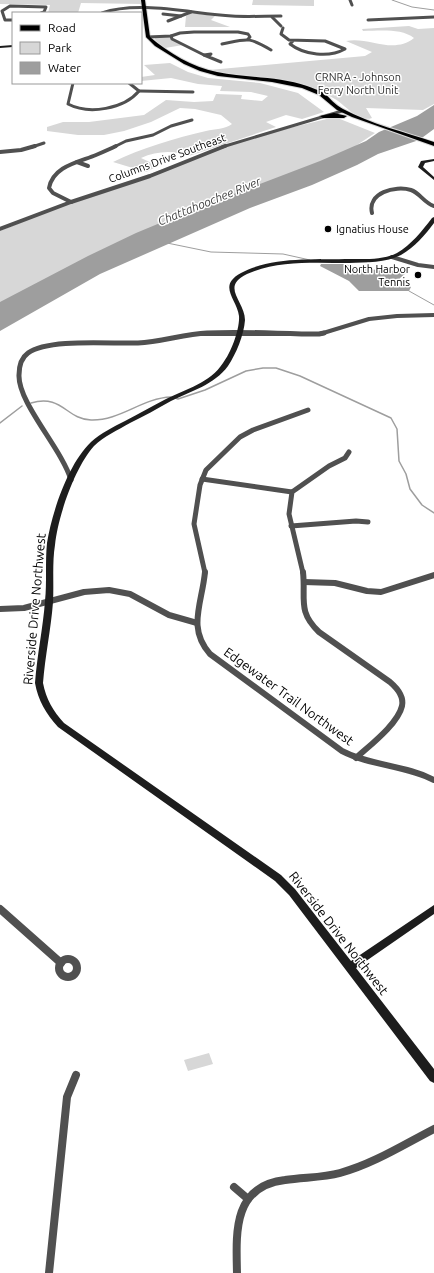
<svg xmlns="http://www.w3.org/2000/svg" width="434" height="1273" font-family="Ubuntu,sans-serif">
<rect width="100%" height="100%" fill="#fff"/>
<g fill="#d7d7d7">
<polygon points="0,0 141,0 142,4 81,3 78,13 48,13 50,5 0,4"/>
<polygon points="253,0 314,0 314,6 252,5"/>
<polygon points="191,13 215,16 211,20 230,27 185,27 186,16"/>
<path d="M409 26 418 29 434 28V104L423 110 366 108 372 118C359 123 345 105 335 99 297 76 251 79 209 70L365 56 372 52 346 41C368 36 393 55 414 38 401 28 379 31 363 31L362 29Z"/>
<polygon points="154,37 169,37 183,45 165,48 156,41"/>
<path d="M170 63 188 72 208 78 260 83 298 93 324 112 302 119 286 115 266 122 276 127 189 156C173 150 157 151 141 158L158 166 146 172 113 162C141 148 176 138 206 131 215 129 225 129 232 124L221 115 195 109 180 108 151 122 124 131 104 135H78L47 131V127L63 122H89L144 115 166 100 194 102 213 101 216 94 242 95 241 99 262 101 268 96 251 92 220 91 222 86 198 84 171 78 141 81V77L155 75 144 65Z"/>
<polygon points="335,117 375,133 351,149 0,308 0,231 59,207 221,148 281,130"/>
<polygon points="209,1053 213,1064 188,1071 184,1060"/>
</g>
<g fill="#9e9e9e">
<polygon points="434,105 434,129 419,140 378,154 357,165 312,185 250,208 100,274 0,331 0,302 88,256 136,233 189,211 320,161 366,141 379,132 417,116"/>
<polygon points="321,264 344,264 365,269 395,271 406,273 400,278 400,281 411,287 409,291 359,291 349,281 320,266"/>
</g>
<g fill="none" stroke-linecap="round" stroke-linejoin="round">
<g stroke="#9e9e9e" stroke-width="1">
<polyline points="392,0 412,7 434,10"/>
<polyline points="167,243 211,252 283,254 310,260"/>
<polyline points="409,291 434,305"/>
</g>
<g stroke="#9e9e9e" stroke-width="1.5">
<polyline points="175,398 178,399 205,390 246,371 263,368 276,368 300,376 391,418 397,429 399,461 406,474 410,489 422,505 434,513"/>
<path d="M31 403C62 394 66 419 91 420 120 421 142 398 171 397"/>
<polyline points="0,423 22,406"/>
</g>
<defs>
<g id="primary">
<path d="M141 0H145L150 37C169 53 192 67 217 72 246 78 278 76 307 86 312 88 319 90 324 93 330 98 335 105 343 109 371 124 404 132 434 142V146L352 117 337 110 319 95 302 88 272 82 218 76 200 71 184 64 155 46 146 37Z"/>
<polygon points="334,113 347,116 344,118 323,118 320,116"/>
</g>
</defs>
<use href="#primary" stroke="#dbdbdb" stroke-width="2"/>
<g stroke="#505050" stroke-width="3">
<polyline points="350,0 352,5"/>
<path d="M102 13C139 0 193 14 232 16 248 17 265 16 281 16"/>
<polyline points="163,14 181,16"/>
<polyline points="272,17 281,26"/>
<polyline points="13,20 5,20 2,11 10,6 46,7 44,12 41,13"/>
<polyline points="368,20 434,17"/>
<polyline points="168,21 191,12"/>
<path d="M283 28 281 34 289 40 325 41 345 49C329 58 304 55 290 44L293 41"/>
<polyline points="171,36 172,39 204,55"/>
<polyline points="148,37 171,36 180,33 194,32 238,32 248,34 250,37 248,39"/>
<path d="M222 44C247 39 248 36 271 50"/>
<polyline points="209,56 211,54 204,55 221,62"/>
<path d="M73 83 68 104C89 115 124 109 139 91L129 83"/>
<polyline points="139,91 193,92"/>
<polyline points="32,147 44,143"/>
<polyline points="114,147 126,141 153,135 171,126 192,120"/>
<polyline points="222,147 342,111"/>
</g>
<g stroke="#505050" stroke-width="4">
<polyline points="0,152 21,150 35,146"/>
<polyline points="77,162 88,166"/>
<path d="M71 202 53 193 49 188C53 166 79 162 96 155 103 152 110 149 116 146"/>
<path d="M372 213C367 193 395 185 411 190 420 193 424 203 434 206"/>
<polyline points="0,229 71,202 150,176 225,146"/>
<polyline points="392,257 418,265 434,267"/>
<polyline points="201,334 294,334"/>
<polyline points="320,334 369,319 397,316 434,315"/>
</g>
<g stroke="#505050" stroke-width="5">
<polyline points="202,479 292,492"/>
<path d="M71 480C62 449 18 403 19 375 19 368 21 358 28 353 48 338 112 344 138 343 161 342 184 334 207 333 244 331 282 334 319 334L324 333"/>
<polyline points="291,526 356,521 368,522"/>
<polyline points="205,573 194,524 200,485 206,470 240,437 253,430 308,410"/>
<polyline points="303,573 289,514 292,492 329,466 345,458 349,452"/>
</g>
<g stroke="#505050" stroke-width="6">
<path d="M205 572C202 604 187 628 210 654L342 751C371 766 405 765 434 780"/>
<path d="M303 572C306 599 297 611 319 632L390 682C397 688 404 697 402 706 398 724 369 746 356 758"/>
<polyline points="304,582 335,583 367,591 381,592 434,575"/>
<polyline points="0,609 24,608 84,592 109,590 130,594 169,615 197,623"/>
</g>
<g stroke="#505050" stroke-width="8">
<polyline points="0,909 61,963"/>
<circle cx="68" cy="968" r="9"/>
<polyline points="234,1187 248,1199"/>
<polyline points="49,1273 67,1097 76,1075"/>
<path d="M237 1273C236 1232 233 1186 285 1180 303 1177 322 1178 340 1173 373 1164 403 1145 434 1129"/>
</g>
<g fill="#1d1d1d" fill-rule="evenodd">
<polygon points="13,45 13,47 0,48 0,46"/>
<polygon points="434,159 434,161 425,163 423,167 434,177 434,180 418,167 421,161"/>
<path d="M434 217V223C425 235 415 247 401 255 386 263 366 262 349 263 315 263 278 260 247 274 220 287 245 301 245 320 244 335 236 354 228 366 214 385 191 391 171 401 157 409 144 416 130 423 118 430 104 436 94 446 75 467 58 516 55 545 52 563 54 583 53 602 51 629 45 656 43 683 46 699 53 711 64 723L281 875 295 889 351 961 434 905V914L356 968 434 1069V1083L430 1081 289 895 275 881 58 727C46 714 38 700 35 683 37 655 43 628 45 601 47 582 45 562 47 543 52 512 68 464 91 442 101 433 113 427 125 421 139 414 152 406 166 399 186 389 210 383 223 363 231 353 240 329 239 316 237 299 217 286 241 273 273 256 315 260 351 259 366 259 383 260 397 253 411 245 422 231 432 218Z"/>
</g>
<use href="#primary" fill="#000" fill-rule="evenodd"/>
</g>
<g fill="#000" stroke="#fff" stroke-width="1.5">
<circle cx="328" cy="229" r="4"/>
<circle cx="418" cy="275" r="4"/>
</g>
<g text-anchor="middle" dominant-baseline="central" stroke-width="3" stroke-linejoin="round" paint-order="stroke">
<g font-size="11" fill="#2e2e2e" stroke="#fff">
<text x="358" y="77">CRNRA - Johnson<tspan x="358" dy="13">Ferry North Unit</tspan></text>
</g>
<g font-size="11" fill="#000" stroke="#fff">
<text transform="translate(167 158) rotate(-20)">Columns Drive Southeast</text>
</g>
<g font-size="11" fill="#000" stroke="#fff" text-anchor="start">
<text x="336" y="229">Ignatius House</text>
<text x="410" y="269" text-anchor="end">North Harbor<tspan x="410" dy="13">Tennis</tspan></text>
</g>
<g font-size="12" font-style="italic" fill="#3f3f3f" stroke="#fff">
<text transform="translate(209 201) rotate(-22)">Chattahoochee River</text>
</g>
<g font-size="13" fill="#000" stroke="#fff">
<text transform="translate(34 609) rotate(-85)">Riverside Drive Northwest</text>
<text transform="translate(289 696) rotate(36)">Edgewater Trail Northwest</text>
<text transform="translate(339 933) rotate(52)">Riverside Drive Northwest</text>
</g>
</g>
<rect x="12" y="12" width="130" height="72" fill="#ffffff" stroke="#999999"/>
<rect x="20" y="25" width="20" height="6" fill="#000000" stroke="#999999"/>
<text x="48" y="32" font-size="12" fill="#000000">Road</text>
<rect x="20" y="42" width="20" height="12" fill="#d7d7d7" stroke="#999999"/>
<text x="48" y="52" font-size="12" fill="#000000">Park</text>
<rect x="20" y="62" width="20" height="12" fill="#9e9e9e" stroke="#999999"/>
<text x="48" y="72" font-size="12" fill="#000000">Water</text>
</svg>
